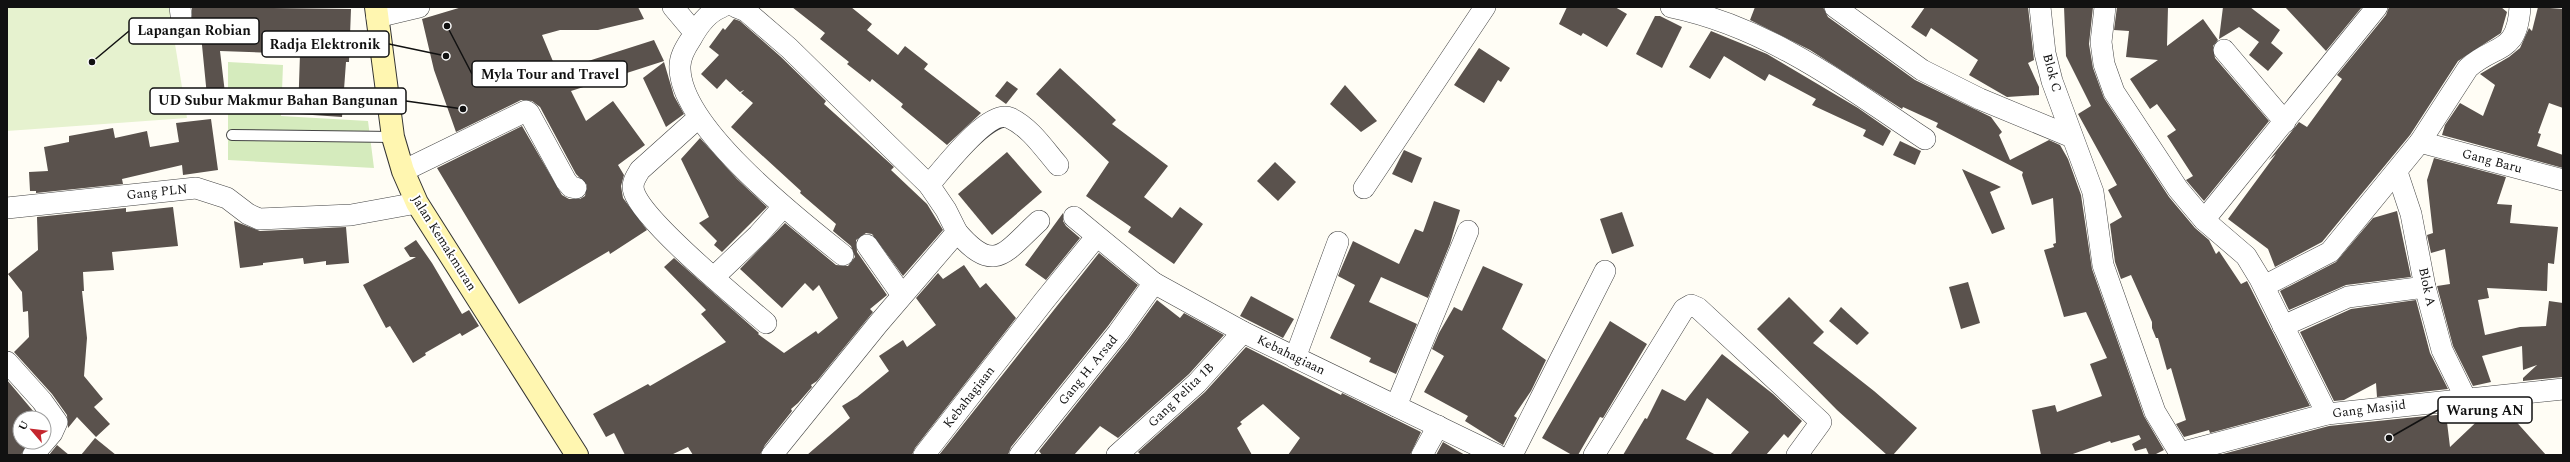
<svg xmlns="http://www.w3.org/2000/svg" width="2570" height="462" font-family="Spectral,serif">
<rect width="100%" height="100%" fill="#fffdf5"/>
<polygon fill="#d5ebbd" points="228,62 283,65 281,116 368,121 374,168 228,160"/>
<polygon fill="#e6f2cf" points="7,7 169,7 187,118 7,131"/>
<g fill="#5a524d">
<polygon points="192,7 351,9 349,62 346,62 342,117 298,114 300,54 220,51 227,110 203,113 201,97 207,96 201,35 186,37 185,26 192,19"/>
<polygon points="462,7 638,7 644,19 598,30 560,30 542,35 557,71 654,40 664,61 571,91 586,121 613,101 645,145 618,165 624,175 621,186 623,198 647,230 610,254 609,251 519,304 437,168 522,126 562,195 569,199 580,199 585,196 587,185 576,174 540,107 532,101 521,100 456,132 434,70 422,19"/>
<polygon points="792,7 851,7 872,24 867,30 898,55 905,46 928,64 924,69 981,113 947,145 901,107 903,104 872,79 870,82 847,64 849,62 820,39 825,33"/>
<polygon points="1567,7 1615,7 1627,14 1607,47 1583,33 1581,36 1559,24"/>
<polygon points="1755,7 1823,7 1828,17 1915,80 1991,117 2002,132 1999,135 2010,160 2049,140 2060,145 2068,159 2081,195 2092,269 2144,416 2164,450 2154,455 2149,455 2146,448 2135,451 2132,444 2141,439 2139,435 2111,443 2110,441 2070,455 2041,455 2032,410 2055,405 2057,412 2102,396 2090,364 2107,358 2086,312 2064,317 2044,250 2054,247 2053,244 2056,243 2053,198 2032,205 2022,175 2023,172 1936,127 1938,123 1903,107 1902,109 1810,50 1750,20"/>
<polygon points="1925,7 2028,7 2034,60 2028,63 2039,87 2039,95 2007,97 1969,75 1978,60 1931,28 1926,37 1911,27"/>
<polygon points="2064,7 2093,7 2089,44 2093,68 2104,98 2169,197 2195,228 2209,240 2216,254 2219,251 2241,284 2247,281 2310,406 2210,433 2209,430 2184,437 2176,424 2186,420 2171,368 2167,370 2158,338 2156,338 2152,328 2152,322 2131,275 2121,279 2115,262 2110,224 2122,217 2108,190 2117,185 2078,114 2091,106 2066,56"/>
<polygon points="2117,7 2168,7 2167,46 2203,19 2218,40 2213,46 2215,58 2269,121 2204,201 2186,180 2193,176 2167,136 2176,130 2157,104 2150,109 2130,79 2158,60 2126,57 2129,31 2114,30"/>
<polygon points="2223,7 2250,7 2280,30 2271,43 2283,53 2268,71 2249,55 2259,42 2239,27 2219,39"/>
<polygon points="2285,7 2362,7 2326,51"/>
<polygon points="2389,7 2501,7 2507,12 2501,33 2458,61 2410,135 2322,242 2275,267 2268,249 2228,219 2276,154 2269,160 2299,122 2307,127 2342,79 2337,75 2386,15"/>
<polygon points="2538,7 2563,9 2563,108 2549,103 2538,133 2541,134 2537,146 2563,155 2563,168 2442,135 2445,125 2460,103 2483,116 2495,85 2480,74 2509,57 2520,48 2529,28 2532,31"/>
<polygon points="1655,16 1660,16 1682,27 1662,68 1636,54"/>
<polygon points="734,19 740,21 781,57 826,101 824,104 894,167 891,170 927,204 943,230 903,276 872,234 866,233 856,240 857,252 887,295 870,309 873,312 817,381 811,385 812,387 798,403 791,409 792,411 765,445 760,455 693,455 688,447 671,455 625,455 614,433 606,437 593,414 648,384 650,386 726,342 701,314 706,310 664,267 674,258 759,333 758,334 784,353 816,331 818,334 838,318 819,285 813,291 805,283 782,308 740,269 785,223 836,265 848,266 855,257 851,246 833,231 836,224 800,193 801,191 731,127 753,103 741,93 744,90 740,92 726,79 717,89 701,74 719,55 709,47 723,28 725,30"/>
<polygon points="1711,31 1767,54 1858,108 1891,131 1883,146 1863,136 1866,130 1812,105 1816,99 1769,74 1765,81 1724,56 1710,79 1689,67"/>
<polygon points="1479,48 1510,68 1501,82 1498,80 1484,103 1454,85"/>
<polygon points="664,62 674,96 684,114 666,127 643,78"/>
<polygon points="1060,68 1116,120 1112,124 1168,166 1144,197 1172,218 1180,207 1203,224 1174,264 1128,232 1131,227 1086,196 1109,162 1036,94"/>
<polygon points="1007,81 1018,89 1006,104 995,96"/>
<polygon points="1345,85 1377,121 1361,132 1330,104"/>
<polygon points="211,119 218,170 183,175 182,165 122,179 123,184 36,193 36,191 30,191 29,172 48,171 44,147 69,142 69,136 113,128 115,138 147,131 150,147 179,142 176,123"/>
<polygon points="700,138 737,179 767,207 722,252 714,245 717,241 699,223 709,217 681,159"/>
<polygon points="1900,141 1921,151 1915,165 1893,155"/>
<polygon points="1404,150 1422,158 1412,183 1392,174"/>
<polygon points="1007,152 1042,192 992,235 958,194"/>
<polygon points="2434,158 2506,177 2497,204 2512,205 2510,223 2558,227 2554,264 2548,263 2547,291 2487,288 2489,298 2478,300 2485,335 2520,327 2546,326 2549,301 2563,303 2563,377 2523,381 2523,378 2537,365 2523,370 2522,346 2482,356 2491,382 2473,386 2453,346 2437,286 2450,284 2445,249 2431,253 2427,235 2433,233 2427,180"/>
<polygon points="1275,162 1296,182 1278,201 1257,181"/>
<polygon points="1962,169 2001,187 1990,192 2005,229 1992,234"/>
<polygon points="1434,201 1460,210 1450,244 1428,298 1381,277 1369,302 1417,324 1396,374 1369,362 1371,358 1330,338 1355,285 1338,276 1353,241 1399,264 1415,229 1423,232"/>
<polygon points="173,207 178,246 112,252 114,270 83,272 84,291 82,291 87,338 84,376 103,399 94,407 110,424 96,437 77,417 68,428 67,415 52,394 14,352 29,337 28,311 23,312 22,292 8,274 38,250 37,217 126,208 126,212"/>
<polygon points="2397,211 2411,277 2346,285 2289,310 2280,291 2336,262 2373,218"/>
<polygon points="1622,212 1634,246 1612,254 1600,219"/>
<polygon points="1063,213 1063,221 1066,226 1080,238 1046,280 1025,265"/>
<polygon points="234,221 260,231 346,227 349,263 326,265 326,261 304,264 303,258 263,263 263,265 240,268"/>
<polygon points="416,240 432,263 462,314 469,310 479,326 462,336 460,333 425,353 426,355 413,363 390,326 386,328 363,285 416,257 410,257 404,248"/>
<polygon points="1099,253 1138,285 1108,326 1011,447 1008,455 939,455"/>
<polygon points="964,265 980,288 986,283 1016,318 915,448 912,455 807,455 850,418 842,406 857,397 889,371 879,356 903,340 907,347 936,325 916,298 938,273 943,279"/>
<polygon points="1483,266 1523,284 1502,329 1546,360 1531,391 1514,416 1517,418 1503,445 1465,421 1468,416 1424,392 1444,356 1432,349 1439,333 1454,307 1462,311"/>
<polygon points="1968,282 1980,323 1961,329 1949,287"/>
<polygon points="1251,296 1294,319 1283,338 1240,316"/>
<polygon points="1789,297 1824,332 1813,343 1874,391 1917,428 1893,455 1887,455 1837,410 1757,329"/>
<polygon points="1157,300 1180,318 1184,313 1224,335 1189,374 1118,438 1100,426 1074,455 1042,455 1039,451 1127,341"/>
<polygon points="2416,300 2430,353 2448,389 2377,397 2376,383 2344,400 2334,401 2300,332 2351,309"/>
<polygon points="1841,307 1869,333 1857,345 1829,321"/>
<polygon points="1610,321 1647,344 1603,418 1600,417 1578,455 1572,455 1542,438"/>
<polygon points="1246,347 1341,395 1342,393 1421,432 1410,455 1288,455 1300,438 1263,404 1240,422 1242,424 1237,428 1252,455 1141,455 1138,452 1205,392"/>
<polygon points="1722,354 1773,394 1802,421 1788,438 1784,434 1766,455 1730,455 1749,432 1707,398 1686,439 1716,455 1623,455 1645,418 1647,419 1662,389 1685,401"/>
<polygon points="7,380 39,418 20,418 20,442 28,442 21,455 7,455"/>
<polygon points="2503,407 2546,455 2219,455 2329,426 2446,414 2450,447 2490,409"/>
<polygon points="95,438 116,455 81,455"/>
<polygon points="1443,442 1448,445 1465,455 1436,455"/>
<polygon points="57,445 69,455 49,455"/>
</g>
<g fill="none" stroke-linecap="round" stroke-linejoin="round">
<defs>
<polyline id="lane" points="232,135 393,137"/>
<g id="street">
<polyline points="180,7 181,15"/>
<polyline points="673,7 694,32"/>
<path d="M722 7C708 12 698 26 691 39 685 48 679 58 680 69 682 129 798 219 843 255"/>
<polyline points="736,7 746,11 789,48 929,185 946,210 957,232 878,324 772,455"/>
<path d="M1671 7C1768 27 1844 85 1925 139"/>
<polyline points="1835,7 1922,70 1980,99 2072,137"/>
<polyline points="2040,7 2045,53 2052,81 2093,192 2103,265 2155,412 2181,455"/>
<polyline points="2105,7 2101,42 2104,64 2114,92 2178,189 2204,220 2246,256 2260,279 2327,414"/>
<polyline points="377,17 419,7"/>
<polyline points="2224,50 2285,122"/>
<path d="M698 118 640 170C636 177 631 183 634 192 644 222 738 299 766 323"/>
<polyline points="2420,142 2563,180"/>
<polyline points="403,171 526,111 529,113 566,181 571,187 576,188"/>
<polyline points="2397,172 2411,214 2425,287 2442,350 2466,399"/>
<path d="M929 185C943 169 989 108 1010 118 1030 127 1045 150 1058 165"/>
<polyline points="1364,188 1485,7"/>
<polyline points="7,208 196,188 227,198 248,214 259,219 351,215 417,203"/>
<polyline points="1074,217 1154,283 1243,332 1497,455"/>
<polyline points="2204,220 2377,7"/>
<path d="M957 232C995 276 1005 252 1039 221"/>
<polyline points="867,245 902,295"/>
<polyline points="714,277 758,235 783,207"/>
<path d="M2264 286 2330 252 2420 142 2468 68C2496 43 2517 55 2520 7"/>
<polyline points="2283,326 2348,297 2425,287"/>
<polyline points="1295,358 1338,242"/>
<polyline points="7,362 42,401 57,422 52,433 33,455"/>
<polyline points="1396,406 1468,231"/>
<polyline points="2180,453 2327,414 2563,389"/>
<polyline points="924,455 1044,301 1096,237"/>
<polyline points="1020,455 1118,333 1154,283"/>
<polyline points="1117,455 1197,383 1243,332"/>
<polyline points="1422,455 1438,426"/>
<polyline points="1512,455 1605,271"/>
<polyline points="1594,455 1684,309 1691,305 1698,308 1821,422 1797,455"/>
</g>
<polyline id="secondary" points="376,7 393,137 403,171 417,203 577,455"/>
</defs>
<use href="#lane" stroke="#444" stroke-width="12"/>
<use href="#street" stroke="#444" stroke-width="22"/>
<use href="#secondary" stroke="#333" stroke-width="24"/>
<use href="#lane" stroke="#fff" stroke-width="10"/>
<use href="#street" stroke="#fff" stroke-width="21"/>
<use href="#secondary" stroke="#fff6b0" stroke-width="22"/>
</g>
<g text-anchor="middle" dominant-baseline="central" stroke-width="4" stroke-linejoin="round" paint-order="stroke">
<g font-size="13" fill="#111" stroke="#fff">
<text transform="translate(2052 73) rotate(75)">Blok C</text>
<text transform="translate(2492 161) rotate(15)">Gang Baru</text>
<text transform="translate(157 192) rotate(-6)">Gang PLN</text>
<text transform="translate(444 243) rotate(58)">Jalan Kemakmuran</text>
<text transform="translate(2427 287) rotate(78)">Blok A</text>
<text transform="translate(1291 355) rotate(26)">Kebahagiaan</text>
<text transform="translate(1088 370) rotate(-51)">Gang H. Arsad</text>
<text transform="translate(1181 395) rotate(-44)">Gang Pelita 1B</text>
<text transform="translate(969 397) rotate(-52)">Kebahagiaan</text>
<text transform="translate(2369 409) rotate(-7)">Gang Masjid</text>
</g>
</g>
<path fill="none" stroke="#111" stroke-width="1.5" d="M92 62L129 31M446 56L389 44M447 26L472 74M463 109L406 101M2389 438L2438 410"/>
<g fill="#111" stroke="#fff" stroke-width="1.5">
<circle cx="92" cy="62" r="4"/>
<circle cx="446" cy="56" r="4"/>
<circle cx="447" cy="26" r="4"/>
<circle cx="463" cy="109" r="4"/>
<circle cx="2389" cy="438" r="4"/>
</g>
<g fill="#fff" stroke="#111" stroke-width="1.5">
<rect x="129" y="18" width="130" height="26" rx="4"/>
<rect x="262" y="31" width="127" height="26" rx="4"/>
<rect x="472" y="61" width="155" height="26" rx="4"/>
<rect x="150" y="88" width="256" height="26" rx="4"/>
<rect x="2438" y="397" width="94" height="26" rx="4"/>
</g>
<g font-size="14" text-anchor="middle" font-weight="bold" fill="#111">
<text x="194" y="35">Lapangan Robian</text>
<text x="325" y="49">Radja Elektronik</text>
<text x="550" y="79">Myla Tour and Travel</text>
<text x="278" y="105">UD Subur Makmur Bahan Bangunan</text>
<text x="2485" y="415">Warung AN</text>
</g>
<rect width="2570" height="462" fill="none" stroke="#111111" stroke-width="16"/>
<g transform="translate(32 430) rotate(298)"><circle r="19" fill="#ffffff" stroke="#a0a0a0"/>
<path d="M0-3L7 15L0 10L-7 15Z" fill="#c4262e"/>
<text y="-6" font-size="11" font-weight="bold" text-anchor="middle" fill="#111111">U</text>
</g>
</svg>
